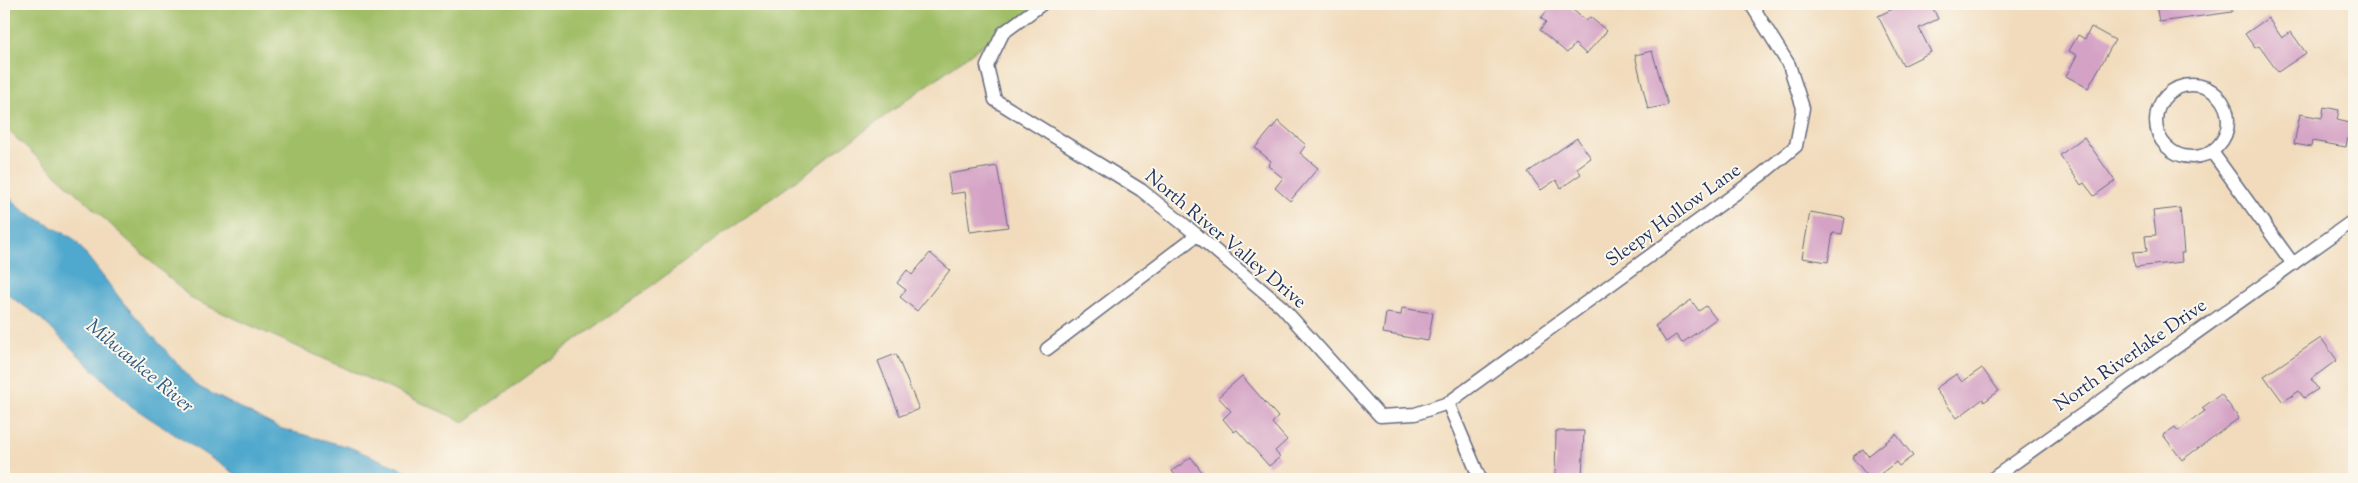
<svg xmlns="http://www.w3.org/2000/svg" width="2358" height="483" font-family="'Sorts Mill Goudy',serif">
<rect width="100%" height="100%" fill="#fbf7ec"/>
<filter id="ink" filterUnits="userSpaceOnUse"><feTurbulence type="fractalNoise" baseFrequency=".02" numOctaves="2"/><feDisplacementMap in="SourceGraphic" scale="10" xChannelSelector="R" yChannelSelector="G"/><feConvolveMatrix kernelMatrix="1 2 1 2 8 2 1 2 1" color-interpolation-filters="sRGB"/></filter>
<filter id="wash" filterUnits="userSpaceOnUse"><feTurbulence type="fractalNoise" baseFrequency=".0096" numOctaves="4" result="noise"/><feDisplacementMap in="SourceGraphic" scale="20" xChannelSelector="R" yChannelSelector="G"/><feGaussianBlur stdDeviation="1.12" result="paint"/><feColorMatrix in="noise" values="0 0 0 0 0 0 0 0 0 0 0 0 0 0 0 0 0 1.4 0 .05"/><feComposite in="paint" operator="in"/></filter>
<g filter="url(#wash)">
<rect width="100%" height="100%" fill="#f1dbbc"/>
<polygon fill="#a0be66" stroke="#5e7662" points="4,4 1039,4 464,422 192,299 4,127"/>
<polygon fill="#50a8cd" stroke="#366c96" points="4,191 24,211 74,239 122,301 197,386 279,428 349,447 407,471 442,479 243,479 131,406 37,315 4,292"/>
<g id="blocks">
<g fill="#d4a2c5">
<polygon points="1553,4 1566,4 1586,21 1590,17 1607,31 1586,54 1575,44 1567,53 1540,30 1546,22 1541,18"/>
<polygon points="1903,4 1931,4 1938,19 1919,28 1931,52 1903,66 1878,16"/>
<polygon points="2156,4 2232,4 2232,12 2159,22"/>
<polygon points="2268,18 2282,38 2291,32 2306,53 2278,72 2259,46 2255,48 2245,34"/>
<polygon points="2091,27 2115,40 2088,88 2066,76 2077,55 2069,51 2078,35 2085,39"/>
<polygon points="1652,51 1668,105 1648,109 1635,55"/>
<polygon points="2324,107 2339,110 2337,120 2350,123 2346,147 2312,141 2311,147 2294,144 2300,114 2322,118"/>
<polygon points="1278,121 1306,145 1300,153 1318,168 1290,201 1275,188 1283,178 1268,166 1271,161 1255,148"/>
<polygon points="2084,137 2115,181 2094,196 2084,183 2081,185 2060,155"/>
<polygon points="1577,138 1591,158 1577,168 1581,174 1561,188 1556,180 1541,190 1528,172"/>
<polygon points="997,166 1008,227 970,232 965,192 951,194 948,174"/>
<polygon points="2180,208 2184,253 2181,253 2182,262 2135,267 2133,252 2147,251 2145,236 2156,235 2153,211"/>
<polygon points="1810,212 1845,218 1842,234 1833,233 1828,262 1802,258"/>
<polygon points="930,253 950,270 917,311 900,297 906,290 897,283 907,270 912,275"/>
<polygon points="1691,300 1699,311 1706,306 1716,319 1682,343 1676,335 1666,342 1655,326"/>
<polygon points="1402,308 1433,313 1428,341 1383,333 1386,313 1401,315"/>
<polygon points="2321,338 2337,360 2311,379 2318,389 2304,398 2299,391 2283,402 2264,376"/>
<polygon points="896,354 919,409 900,416 878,361"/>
<polygon points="1982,368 1999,391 1984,402 1983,399 1957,418 1935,389 1956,374 1962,382"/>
<polygon points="1242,376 1278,417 1272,423 1287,440 1275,451 1280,457 1269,466 1237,430 1234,432 1223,419 1231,411 1218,397"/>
<polygon points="2221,394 2239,418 2182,460 2163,435 2175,427 2178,431 2205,411 2202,408"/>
<polygon points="1556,431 1584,431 1582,479 1555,479"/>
<polygon points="1896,434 1913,456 1899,466 1896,462 1874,479 1870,479 1852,457 1863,449 1868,456"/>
<polygon points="1191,457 1207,479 1178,479 1172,471"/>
</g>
</g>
</g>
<g filter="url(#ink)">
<use href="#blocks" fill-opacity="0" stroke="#666b7f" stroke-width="1"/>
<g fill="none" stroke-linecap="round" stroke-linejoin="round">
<defs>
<g id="minor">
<polyline points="1042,4 1003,33 987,66 995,100 1141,190 1197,235 1282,307 1380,416 1415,414 1448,403 1761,175 1796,146 1803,108 1789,65 1751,4"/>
<circle cx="2192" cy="121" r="36"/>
<polyline points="2212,152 2293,264"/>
<polyline points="1047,349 1197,235"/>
<polyline points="1448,403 1480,479"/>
<polyline points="1992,479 2354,220"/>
</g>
</defs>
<use href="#minor" stroke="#666b7f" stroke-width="15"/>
<polyline stroke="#666b7f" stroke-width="3" stroke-dasharray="1 4" stroke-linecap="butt" points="4,22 7,23"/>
<use href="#minor" stroke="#fff" stroke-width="12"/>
</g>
</g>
<g text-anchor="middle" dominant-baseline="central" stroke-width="4" stroke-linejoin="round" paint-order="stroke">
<g font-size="19" fill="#1b2f5e" stroke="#fbf7ec">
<text transform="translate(1674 216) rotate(-36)">Sleepy Hollow Lane</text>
<text transform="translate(1225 240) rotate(40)">North River Valley Drive</text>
<text transform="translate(2131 356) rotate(-35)">North Riverlake Drive</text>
</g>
<g font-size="20" font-style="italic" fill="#2e5985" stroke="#fbf7ec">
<text transform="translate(139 367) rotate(40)">Milwaukee River</text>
</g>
</g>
<rect width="2358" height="483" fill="none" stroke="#fbf7ec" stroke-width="20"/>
</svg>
